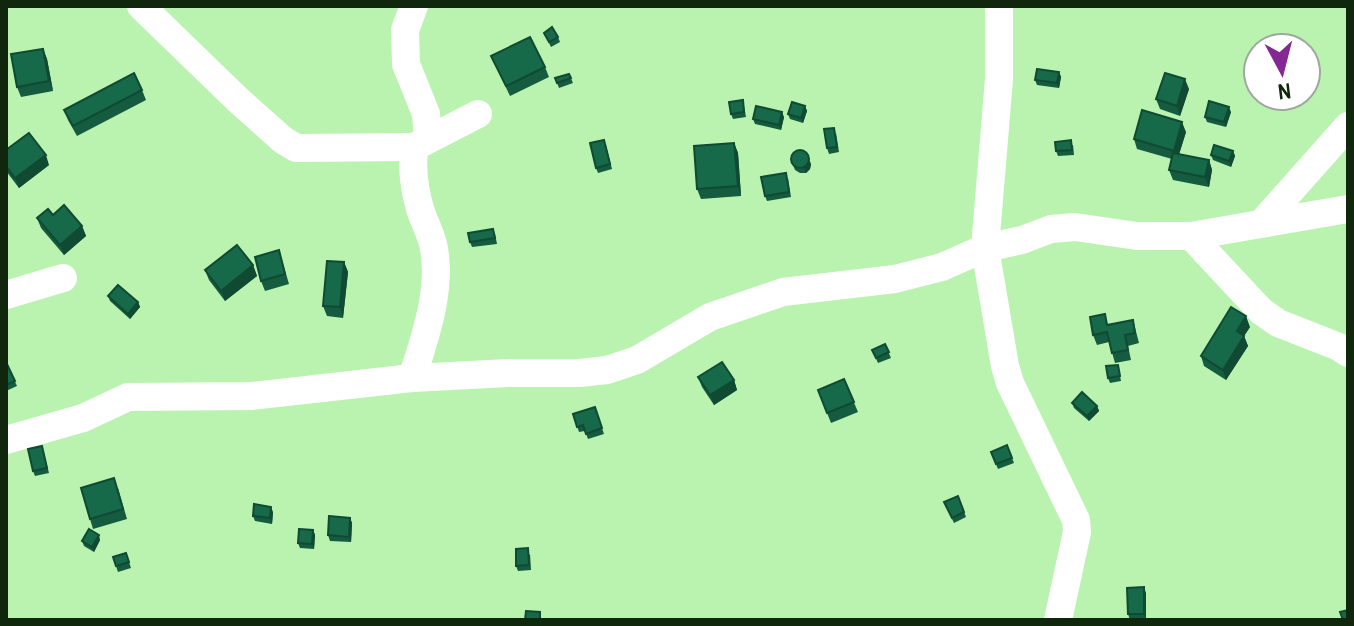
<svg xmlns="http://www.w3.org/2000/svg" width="1354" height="626" font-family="'Archivo Narrow',sans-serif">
<rect width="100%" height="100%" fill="#baf3b0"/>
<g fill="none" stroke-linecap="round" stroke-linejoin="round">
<g stroke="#fff" stroke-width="28">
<polyline points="141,6 237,99 283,140 296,148 414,147 478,114"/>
<polyline points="414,6 405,30 406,64 426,114 428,138"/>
<polyline points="999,6 999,79 985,248 1005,366 1010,383 1076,520 1077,532 1058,620"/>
<polyline points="1261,224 1348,126"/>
<polyline points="1191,236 1261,311 1278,323 1339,347 1348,353"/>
<polyline points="6,295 63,278"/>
<path d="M412 378C425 338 443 287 433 244 430 232 424 221 420 209 414 187 412 170 414 147"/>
<polyline points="6,440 83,418 128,397 252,396 412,378 509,373 580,373 607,370 637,360 710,317 783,292 895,279 942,267 985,248 1022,240 1051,229 1075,227 1137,236 1191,236 1348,209"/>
</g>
</g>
<g fill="#145b3f">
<polygon points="544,33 558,37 560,42 551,47"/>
<polygon points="43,49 47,59 53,91 21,97 17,87"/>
<polygon points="491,56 545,67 549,77 510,96"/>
<polygon points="1059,72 1061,77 1059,88 1037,85 1035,80"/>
<polygon points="569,74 573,83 559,88 555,78"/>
<polygon points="1189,89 1180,116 1160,109 1156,99"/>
<polygon points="142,90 146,100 77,136 68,120 64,110"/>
<polygon points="743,100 746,117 733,119 731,114"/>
<polygon points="805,106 807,111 803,123 790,119 788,114"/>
<polygon points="1231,112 1226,127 1207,122 1205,117"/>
<polygon points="784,117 781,130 755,124 753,119"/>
<polygon points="1186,132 1179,154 1209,160 1212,170 1209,187 1173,180 1169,170 1172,159 1137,149 1134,139"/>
<polygon points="836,133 839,152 829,154 827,148"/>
<polygon points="734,143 738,153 741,196 701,199 697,189"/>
<polygon points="606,145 612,169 598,173 596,168"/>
<polygon points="1073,145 1074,155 1058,156 1056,151"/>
<polygon points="6,150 49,165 19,188 6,171"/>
<polygon points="1233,151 1235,156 1231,167 1213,160 1211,155"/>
<polygon points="791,160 811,164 810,169 806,173 800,173 795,170"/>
<polygon points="788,178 791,197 767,201 765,196"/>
<polygon points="53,215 82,226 86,236 64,255 41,228 37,218"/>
<polygon points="495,234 497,244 472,247 470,242"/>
<polygon points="282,260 289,284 265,291 261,281"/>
<polygon points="344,262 348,272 343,318 327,316 323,306"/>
<polygon points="253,265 257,276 225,301 209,280 205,270"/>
<polygon points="108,296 138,302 140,307 130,319 110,301"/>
<polygon points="1133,320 1139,343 1128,346 1131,360 1115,363 1109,342 1097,345 1093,335 1109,325"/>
<polygon points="1250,327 1244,336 1248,346 1226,380 1204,366 1201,356"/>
<polygon points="885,344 891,358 878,363 872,350"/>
<polygon points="6,362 17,386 6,391"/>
<polygon points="1118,365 1121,381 1110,383 1108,378"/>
<polygon points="698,377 734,380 737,390 714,405 702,387"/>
<polygon points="844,379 858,412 831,423 818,390"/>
<polygon points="1072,403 1097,406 1099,411 1089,421 1074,408"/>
<polygon points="595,407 604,434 588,439 585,431 579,432 573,414"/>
<polygon points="1007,445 1014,463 998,469 991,452"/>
<polygon points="42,446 49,473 35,476 33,471"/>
<polygon points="118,488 127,519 93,529 90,519"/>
<polygon points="958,496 966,517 954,523 944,502"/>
<polygon points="273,512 272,524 255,521 253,516"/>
<polygon points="350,518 352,523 351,542 330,541 328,535"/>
<polygon points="313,530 315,535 314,549 300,548 298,543"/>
<polygon points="100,540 94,552 84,546 82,541"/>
<polygon points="126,553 131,568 118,572 113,557"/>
<polygon points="530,554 531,570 518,571 516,566"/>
<polygon points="1146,593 1146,619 1130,620 1128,614"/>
</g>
<g fill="#104a33">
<polygon points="43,49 47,59 53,91 49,81"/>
<polygon points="1059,72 1061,77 1059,88 1057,83"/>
<polygon points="1185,79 1189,89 1180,116 1177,106"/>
<polygon points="805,106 807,111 803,123 801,118"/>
<polygon points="1229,107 1231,112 1226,127 1224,122"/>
<polygon points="782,112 784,117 781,130 779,125"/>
<polygon points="1182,122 1186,132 1177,161 1174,151"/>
<polygon points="734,143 738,153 741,196 738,186"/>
<polygon points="1233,151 1235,156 1231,167 1229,161"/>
<polygon points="46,155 49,165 19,188 15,178"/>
<polygon points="809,159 811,164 810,169 806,173 804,168"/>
<polygon points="1209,160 1212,170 1209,187 1205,177"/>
<polygon points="82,226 86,236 64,255 60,245"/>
<polygon points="344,262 348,272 343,318 340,307"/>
<polygon points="253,265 257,276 225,301 221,291"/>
<polygon points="138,302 140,307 130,319 128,314"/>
<polygon points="1246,316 1250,327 1244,336 1248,346 1226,380 1223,370 1237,331"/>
<polygon points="734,380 737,390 714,405 710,395"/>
<polygon points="1097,406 1099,411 1089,421 1087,416"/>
<polygon points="271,507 273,512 272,524 270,518"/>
<polygon points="350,518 352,523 351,542 349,537"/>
<polygon points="313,530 315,535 314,549 312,544"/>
<polygon points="99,535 100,540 94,552 92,547"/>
<polygon points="1144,587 1146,593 1146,619 1144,614"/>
</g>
<g fill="#176a49" stroke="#104a33" stroke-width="2">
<polygon points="552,27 558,37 549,42 544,33"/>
<polygon points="530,37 545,67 506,86 491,56"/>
<polygon points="43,49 49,81 17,87 11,54"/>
<polygon points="1037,69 1059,72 1057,83 1035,80"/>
<polygon points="134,73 142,90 73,126 64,110"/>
<polygon points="1165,73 1185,79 1177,106 1156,99"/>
<polygon points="569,74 571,78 557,83 555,78"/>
<polygon points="743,100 744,112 731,114 729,102"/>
<polygon points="1209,101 1229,107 1224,122 1205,117"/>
<polygon points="792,102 805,106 801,118 788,114"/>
<polygon points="756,106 782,112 779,125 753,119"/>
<polygon points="1142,110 1182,122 1174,151 1134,139"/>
<polygon points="834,128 837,147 827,148 824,129"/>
<polygon points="29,133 46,155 15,178 6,166 6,150"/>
<polygon points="604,140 610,164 596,168 590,143"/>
<polygon points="1071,140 1072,150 1056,151 1055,142"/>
<polygon points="734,143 738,186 697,189 694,146"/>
<polygon points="1214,145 1233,151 1229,161 1211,155"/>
<circle cx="800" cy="159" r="9"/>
<polygon points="1173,153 1209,160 1205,177 1169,170"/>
<polygon points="786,173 789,192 765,196 761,177"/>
<polygon points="64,205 82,226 60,245 37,218 48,209 53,215"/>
<polygon points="493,229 495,238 470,242 468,233"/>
<polygon points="237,245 253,265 221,291 205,270"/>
<polygon points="279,250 285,274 261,281 255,257"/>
<polygon points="327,261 344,262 340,307 323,306"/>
<polygon points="118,285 138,302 128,314 108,296"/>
<polygon points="1231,307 1246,316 1237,331 1244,336 1223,370 1201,356"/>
<polygon points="1105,314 1107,325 1133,320 1135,333 1125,335 1128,350 1112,353 1107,332 1093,335 1090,317"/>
<polygon points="885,344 889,352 876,358 872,350"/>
<polygon points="6,362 15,381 6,385"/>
<polygon points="722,362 734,380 710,395 698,377"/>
<polygon points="1118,365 1120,376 1108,378 1106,366"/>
<polygon points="844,379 854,402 827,413 818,390"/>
<polygon points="1082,392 1097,406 1087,416 1072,403"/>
<polygon points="595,407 602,428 586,434 583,425 577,427 573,414"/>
<polygon points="1007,445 1012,458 996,464 991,452"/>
<polygon points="42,446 47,468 33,471 28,449"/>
<polygon points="114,478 123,509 90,519 81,488"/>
<polygon points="958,496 964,512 952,518 944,502"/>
<polygon points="254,504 271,507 270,518 253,516"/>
<polygon points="329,516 350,518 349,537 328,535"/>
<polygon points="89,529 99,535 92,547 82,541"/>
<polygon points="299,529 313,530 312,544 298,543"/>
<polygon points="528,548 529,565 516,566 516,549"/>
<polygon points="126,553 129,562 116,566 113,557"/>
<polygon points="1144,587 1144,614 1128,614 1127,588"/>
<polygon points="1348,610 1348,620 1343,620 1340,612"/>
<polygon points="526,611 540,612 540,620 525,620"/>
</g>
<rect width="1354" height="626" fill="none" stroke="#10260d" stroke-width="16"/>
<g transform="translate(1282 72) rotate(173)"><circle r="38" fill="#ffffff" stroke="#9fa89e" stroke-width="2"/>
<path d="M0-6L14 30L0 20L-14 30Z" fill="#842894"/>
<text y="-12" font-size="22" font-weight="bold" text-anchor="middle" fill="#10260d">N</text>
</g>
</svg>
